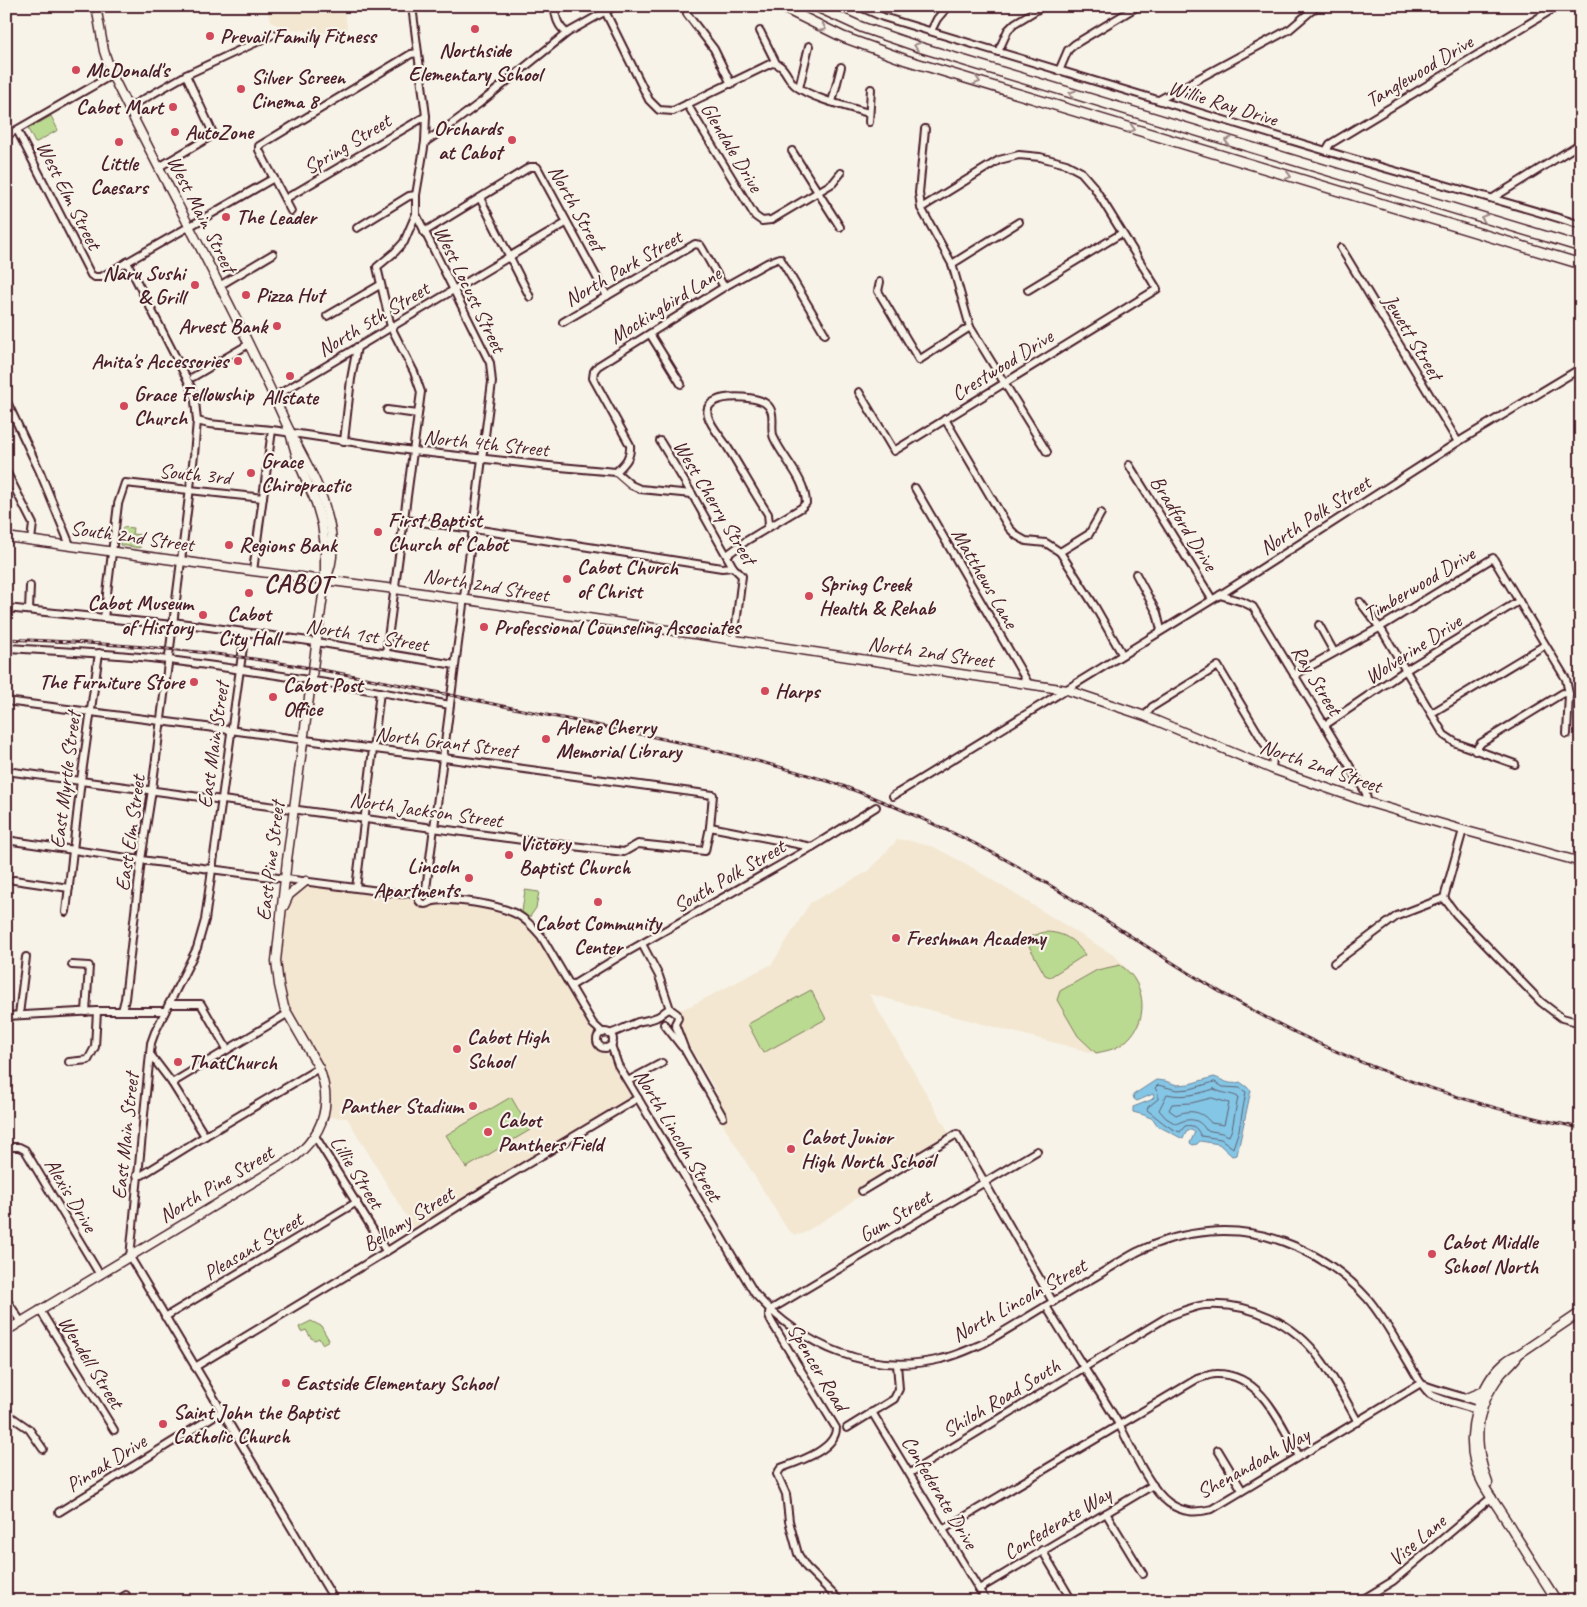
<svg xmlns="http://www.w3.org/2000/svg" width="1587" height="1607" font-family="Caveat,sans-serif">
<rect width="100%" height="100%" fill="#f7f3e8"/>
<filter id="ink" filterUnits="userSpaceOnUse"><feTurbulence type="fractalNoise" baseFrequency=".02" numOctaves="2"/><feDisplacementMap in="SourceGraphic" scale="10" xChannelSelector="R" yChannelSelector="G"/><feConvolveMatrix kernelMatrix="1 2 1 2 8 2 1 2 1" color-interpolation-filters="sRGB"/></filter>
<g filter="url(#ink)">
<g fill="#f3e7d1">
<polygon points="265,6 344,6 348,35 290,29 272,23"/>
<polygon points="897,840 906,840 934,847 968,865 1115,956 1135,978 1142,996 1141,1022 1124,1045 1097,1054 869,994 949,1133 862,1188 865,1193 851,1202 844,1208 802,1234 795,1235 787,1229 708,1100 718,1094 679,1028 673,1013 692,1005 772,964 810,903 869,871"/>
<polygon points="308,886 493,910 511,916 527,926 539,941 631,1094 631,1100 415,1231 347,1118 327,1117 329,1101 327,1084 286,1002 279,970 287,904 290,897 301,888"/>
</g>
<g fill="#bad991" stroke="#827c5e">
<polygon points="51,116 58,130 35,143 28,129"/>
<polygon points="123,527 133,528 132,534 142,535 140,548 120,545"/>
<polygon points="525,890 539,892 536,908 529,918 522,912"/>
<path d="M1044 932C1063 932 1074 939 1085 955L1050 977 1045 975 1029 946 1027 938Z"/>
<path d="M1120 965C1148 983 1150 1025 1122 1044 1114 1050 1105 1051 1096 1053L1078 1036 1057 1000 1060 991 1097 970Z"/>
<polygon points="811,990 826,1019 763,1053 748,1024"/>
<polygon points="511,1097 530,1130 466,1168 446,1135"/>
<polygon points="311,1321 321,1326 329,1340 322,1344 319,1338 315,1340 311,1338 306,1330 301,1332 299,1327"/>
</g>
<path fill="#84c6e5" stroke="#6d839b" d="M1214 1077C1224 1080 1229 1086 1240 1082L1251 1090 1237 1155 1232 1156 1219 1144 1200 1141 1197 1144 1193 1145 1190 1143 1195 1132 1191 1130H1187L1183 1139 1158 1126 1153 1119 1144 1115 1133 1112V1107L1151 1100 1154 1097 1153 1094 1137 1101 1134 1099 1133 1095 1156 1080 1165 1081 1177 1085 1189 1084Z"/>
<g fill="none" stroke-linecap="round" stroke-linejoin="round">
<g stroke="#616275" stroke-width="1">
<path d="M1215 1082 1223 1087 1240 1088 1246 1092 1239 1130 1233 1148 1221 1139 1201 1136C1197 1129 1195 1124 1185 1126L1180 1132C1167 1128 1158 1118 1147 1110L1148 1107 1158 1099V1093L1155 1088 1158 1085 1177 1090 1190 1089Z"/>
<path d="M1214 1089C1222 1094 1231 1093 1238 1097L1232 1129 1229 1136 1222 1133 1206 1130C1198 1117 1188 1118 1176 1124L1166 1118 1159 1110 1167 1094C1183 1098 1198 1094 1214 1089Z"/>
<path d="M1212 1098 1229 1103 1224 1125 1211 1123C1202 1111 1190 1109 1176 1115L1169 1110 1172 1104 1191 1103Z"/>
</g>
<defs>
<g id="minor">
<polyline points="412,6 426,116 425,142 416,195 416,214 490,363 492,382 426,889"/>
<path d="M554 6C556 17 557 26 567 33"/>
<path d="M858 6 883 17C1030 61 1176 106 1323 150 1409 176 1495 198 1581 225"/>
<path d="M605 11 649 100 659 110 673 111 772 63C786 64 786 79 796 86 813 99 848 107 869 113"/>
<polyline points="687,14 714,49 731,84"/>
<polyline points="760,31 776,63"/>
<polyline points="931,31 937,19 948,6"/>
<polyline points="998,52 1008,30 1015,23 1043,6"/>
<polyline points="1059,71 1068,50 1075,44 1138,6"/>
<polyline points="799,88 809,46"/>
<polyline points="1159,100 1290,29 1317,6"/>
<polyline points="832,102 841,67"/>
<polyline points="687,104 755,216 762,221 771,220 833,183 841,173"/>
<polyline points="128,108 186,75 274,34"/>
<polyline points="869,122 871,89"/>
<polyline points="17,130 91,275 95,277 101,277 274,178"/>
<polyline points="6,136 112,75"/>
<polyline points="425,142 449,126 480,103 567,33 615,6"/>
<polyline points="792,151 840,227"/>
<polyline points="1326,151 1330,144 1558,6"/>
<polyline points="159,167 208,138 213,133 186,75"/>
<polyline points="480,198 530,297"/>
<polyline points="1493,198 1581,143"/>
<polyline points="285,199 426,116"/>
<polyline points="921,208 919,193 925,129"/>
<polyline points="291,211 259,150 259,146 411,54 418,53"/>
<polyline points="357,228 409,196 416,195"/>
<polyline points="424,232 530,167 537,167 607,296"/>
<polyline points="1341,248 1458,442"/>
<polyline points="127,262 191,387 195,401 197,421"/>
<polyline points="952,264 1019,222"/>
<polyline points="880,282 878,291 919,360 970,327"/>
<polyline points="219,286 273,254"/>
<polyline points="1028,290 1122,233"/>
<polyline points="327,316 380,285"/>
<polyline points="563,322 695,244 700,245 702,248 724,287"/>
<polyline points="650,334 681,384"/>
<polyline points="193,377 249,344"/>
<polyline points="859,392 894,451 1157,289 1094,187 1081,172 1066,164 1040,157 1019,155 999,160 921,208 952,264 970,327 1047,452"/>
<polyline points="274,397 566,223"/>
<polyline points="7,402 40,472 70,545"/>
<polyline points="387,410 418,414"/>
<polyline points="945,419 1009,528 1017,536 1026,541 1046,543 1060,552 1094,605 1122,654"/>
<polyline points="344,441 351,379 357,347"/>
<polyline points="660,441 692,494 733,567 742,576 734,640"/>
<polyline points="1129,465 1212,599"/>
<polyline points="6,471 33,524 31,540"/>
<path d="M616 472C625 463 631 458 630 445L593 378 594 371 598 366 724 287 767 263 780 258 825 334"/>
<polyline points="915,488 1028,683"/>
<polyline points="405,520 474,529 722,568 733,567"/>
<polyline points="1060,552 1089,534 1101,513"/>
<path d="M727 555 746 541 801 508 806 503C805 478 784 460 774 438 769 427 778 412 765 403 753 395 701 392 708 416 711 427 722 438 728 448 742 470 754 493 768 514L769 524 766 529"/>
<polyline points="253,571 272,430"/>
<polyline points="1136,574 1157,613 1161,630"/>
<polyline points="1220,595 1243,602 1253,607 1366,793 1367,802"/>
<polyline points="1360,602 1383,632 1444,735 1456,743 1515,764"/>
<polyline points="6,608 173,625"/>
<polyline points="29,610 30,586"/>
<polyline points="104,618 118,504 125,483 263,498"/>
<polyline points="173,622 316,642 455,665"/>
<polyline points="1319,625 1334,652"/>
<polyline points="245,633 205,920 197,948 155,1032 151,1043 130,1257 335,1601"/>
<path d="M6 648C61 651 115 653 169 660 263 672 357 687 450 705"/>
<polyline points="386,653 421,392 414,372 391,327 377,267 395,252 404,242 416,214"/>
<polyline points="1294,675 1379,628 1493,558 1566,679 1569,694 1567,734"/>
<polyline points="6,701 444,758 713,795 710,827"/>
<polyline points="1432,713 1545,645"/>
<polyline points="1145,716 1152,707 1218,666 1273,758 1272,769"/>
<polyline points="1325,725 1406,670 1519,601"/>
<polyline points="1475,751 1481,743 1563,693 1569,694"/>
<polyline points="6,771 530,841 624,852 638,844 705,851 710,827 812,847"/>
<polyline points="893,796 1220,595 1458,442 1581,368"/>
<polyline points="1463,830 1444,898 1456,914 1541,1002 1562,1018 1581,1023"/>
<polyline points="6,840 141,860 402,894 420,891"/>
<polyline points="14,880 69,888"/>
<polyline points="356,888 380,692"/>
<circle cx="425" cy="897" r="7"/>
<path d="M430 902C449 896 500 905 518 915 527 920 534 928 541 936L593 1024 603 1033"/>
<polyline points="66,912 81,780 99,653"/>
<polyline points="642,944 659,976 670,1009 677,1014 678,1018 675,1024 685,1050 723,1117"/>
<polyline points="1334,963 1397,916 1444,898"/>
<polyline points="72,965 89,966 86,1012"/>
<polyline points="571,986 620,956 812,847 876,807"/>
<polyline points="169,1004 201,1004 227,1049"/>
<polyline points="122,1011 125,999 141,860 152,790 181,561 194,455 197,421 209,424 272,430 413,451 549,466 616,472 631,485 640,489 692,494"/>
<polyline points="19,1015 26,957"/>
<polyline points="6,1016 97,1011 165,1011"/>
<polyline points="664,1024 682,1047"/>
<circle cx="605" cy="1040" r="8"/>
<path d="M609 1034C619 1031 628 1026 638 1022 645 1020 651 1020 657 1017 663 1015 664 1010 670 1009"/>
<path d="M611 1045 618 1065 755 1294C802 1346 870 1376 941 1359 956 1356 970 1349 984 1343 1019 1323 1053 1301 1088 1281 1104 1272 1120 1261 1137 1252 1183 1229 1236 1224 1284 1242 1317 1254 1345 1273 1368 1299 1384 1318 1396 1341 1409 1363 1415 1373 1421 1386 1430 1394 1439 1400 1469 1407 1481 1411"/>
<polyline points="150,1054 172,1083 205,1136"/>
<polyline points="69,1062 88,1060 95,1047 97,1011"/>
<polyline points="628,1081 662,1063"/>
<polyline points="172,1083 287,1014"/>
<polyline points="315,1136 386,1251"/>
<polyline points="6,1147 19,1147 25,1150 100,1275"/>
<polyline points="137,1175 142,1175 205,1136 319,1068"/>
<polyline points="862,1191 957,1134 1053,1302"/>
<polyline points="6,1299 21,1322"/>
<path d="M1046 1306C1070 1346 1096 1386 1120 1426 1131 1447 1150 1490 1169 1503 1183 1513 1196 1513 1212 1509L1421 1383"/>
<polyline points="40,1310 114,1430"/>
<polyline points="165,1317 357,1202"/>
<polyline points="195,1367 384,1253 489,1187 638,1098"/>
<path d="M1424 1385C1444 1393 1464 1396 1483 1404"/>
<polyline points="872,1412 986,1601"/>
<polyline points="6,1413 29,1429 43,1449"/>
<polyline points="847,1428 894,1399 899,1389 897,1364"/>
<polyline points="1218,1450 1242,1490"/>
<path d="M910 1473 1169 1316C1180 1312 1194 1306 1205 1305 1250 1302 1295 1323 1321 1360 1335 1379 1346 1401 1358 1422"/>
<polyline points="59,1512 222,1411"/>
<polyline points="1106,1513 1143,1574"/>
<path d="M944 1529 1197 1379C1203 1377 1210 1374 1216 1374 1261 1373 1280 1423 1299 1456"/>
<polyline points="1042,1550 1072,1601"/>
<polyline points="979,1589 1153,1485"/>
<polyline points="116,1601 126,1595"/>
<path d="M840 1601 806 1567 798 1554 789 1521 786 1494 777 1474 781 1468C797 1462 836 1450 836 1428L774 1326C771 1321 767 1316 770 1310L1037 1151"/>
<polyline points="1360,1601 1393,1581 1492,1497"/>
</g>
<g id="major">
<path d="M96 6 104 51 112 75C169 191 232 303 285 421 299 452 319 480 327 514 333 535 336 560 325 580"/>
<polyline points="6,537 253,571 395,589 1067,690 1145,716 1272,769 1367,802 1463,830 1581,862"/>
<polyline points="284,906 289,895 306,881"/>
<path d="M6 1331 295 1157C324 1133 333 1104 319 1068L284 1007 279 985 276 961 287 860 325 580V546L322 524 316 503 298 461 290 433"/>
<polyline points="1467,1398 1484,1391"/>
<path d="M1488 1483C1473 1443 1474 1409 1501 1374 1507 1367 1514 1362 1519 1354"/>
<path d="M1557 1601C1541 1576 1525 1551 1510 1526 1501 1512 1491 1498 1483 1484 1466 1454 1470 1418 1485 1388 1492 1374 1504 1359 1519 1354L1581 1312"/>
</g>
<g id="highway">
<polyline points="780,6 843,37 906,60 1581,264"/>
<polyline points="815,6 861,27 919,47 1581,247"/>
</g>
</defs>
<use href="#minor" stroke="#4a1f2b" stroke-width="10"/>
<use href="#major" stroke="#4a1f2b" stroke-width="11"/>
<use href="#highway" stroke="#4a1f2b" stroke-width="12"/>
<use href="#minor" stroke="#f7f3e8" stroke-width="6"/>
<use href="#major" stroke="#f7f3e8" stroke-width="8"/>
<use href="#highway" stroke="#f7f3e8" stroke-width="9"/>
<defs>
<path id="rail" d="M6 639C85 642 163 647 240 657 340 671 439 693 537 713 636 733 735 752 831 782 873 796 915 815 955 834 1054 880 1141 947 1236 1001 1343 1062 1460 1104 1581 1128"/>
</defs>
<use href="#rail" stroke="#4a1f2b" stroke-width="3"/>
<use href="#rail" stroke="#f7f3e8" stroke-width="1" stroke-dasharray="4" stroke-linecap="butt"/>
</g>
<defs><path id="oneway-chevron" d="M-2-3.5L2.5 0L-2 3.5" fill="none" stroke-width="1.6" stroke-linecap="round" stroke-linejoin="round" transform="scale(1.25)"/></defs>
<g stroke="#a0898a">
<use href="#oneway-chevron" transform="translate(823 28) rotate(25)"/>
<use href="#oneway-chevron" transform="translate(917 46) rotate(-162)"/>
<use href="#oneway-chevron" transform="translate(977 81) rotate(17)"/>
<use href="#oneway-chevron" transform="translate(1072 94) rotate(-163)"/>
<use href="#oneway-chevron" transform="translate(1132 129) rotate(17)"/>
<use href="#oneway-chevron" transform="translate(1228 141) rotate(-163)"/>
<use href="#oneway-chevron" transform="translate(1288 176) rotate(17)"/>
<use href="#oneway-chevron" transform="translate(1484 218) rotate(-163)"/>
</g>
</g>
<g fill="#d1495b" stroke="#f7f3e8" stroke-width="2">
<circle cx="475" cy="29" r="5"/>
<circle cx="210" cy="36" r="5"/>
<circle cx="76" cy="70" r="5"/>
<circle cx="241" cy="89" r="5"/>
<circle cx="173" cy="107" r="5"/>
<circle cx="175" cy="132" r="5"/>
<circle cx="512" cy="140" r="5"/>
<circle cx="119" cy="142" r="5"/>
<circle cx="226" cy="217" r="5"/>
<circle cx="195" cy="285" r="5"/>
<circle cx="246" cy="295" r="5"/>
<circle cx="277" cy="326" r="5"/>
<circle cx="238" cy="361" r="5"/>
<circle cx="290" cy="376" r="5"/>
<circle cx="124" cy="406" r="5"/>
<circle cx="251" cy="473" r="5"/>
<circle cx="378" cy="532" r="5"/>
<circle cx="229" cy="545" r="5"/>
<circle cx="567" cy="579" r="5"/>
<circle cx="249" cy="593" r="5"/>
<circle cx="809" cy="596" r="5"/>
<circle cx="203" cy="615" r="5"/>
<circle cx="484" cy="627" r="5"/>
<circle cx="194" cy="682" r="5"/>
<circle cx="765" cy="691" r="5"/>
<circle cx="273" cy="697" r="5"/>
<circle cx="546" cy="739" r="5"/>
<circle cx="509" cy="855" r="5"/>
<circle cx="469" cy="878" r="5"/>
<circle cx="598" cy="902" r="5"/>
<circle cx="896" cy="938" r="5"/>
<circle cx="457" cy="1049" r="5"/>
<circle cx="178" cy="1062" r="5"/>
<circle cx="473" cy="1106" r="5"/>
<circle cx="488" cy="1132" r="5"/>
<circle cx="791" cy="1149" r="5"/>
<circle cx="1432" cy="1254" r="5"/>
<circle cx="286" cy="1383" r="5"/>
<circle cx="163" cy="1424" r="5"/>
</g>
<g text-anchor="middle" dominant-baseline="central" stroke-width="4.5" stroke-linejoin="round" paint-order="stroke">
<g font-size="21" font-weight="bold" fill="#4a1f2b" stroke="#f7f3e8" text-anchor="start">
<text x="220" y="36">Prevail Family Fitness</text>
<text x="475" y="50" text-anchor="middle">Northside<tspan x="475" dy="24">Elementary School</tspan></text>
<text x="86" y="70">McDonald's</text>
<text x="251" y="77">Silver Screen<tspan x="251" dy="24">Cinema 8</tspan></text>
<text x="163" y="107" text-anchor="end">Cabot Mart</text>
<text x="502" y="128" text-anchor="end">Orchards<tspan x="502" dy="24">at Cabot</tspan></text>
<text x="185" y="132">AutoZone</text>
<text x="119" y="163" text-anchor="middle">Little<tspan x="119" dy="24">Caesars</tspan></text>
<text x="236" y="217">The Leader</text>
<text x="185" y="273" text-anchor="end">Naru Sushi<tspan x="185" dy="24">&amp; Grill</tspan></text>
<text x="256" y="295">Pizza Hut</text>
<text x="267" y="326" text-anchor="end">Arvest Bank</text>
<text x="228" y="361" text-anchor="end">Anita's Accessories</text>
<text x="134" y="394">Grace Fellowship<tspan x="134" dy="24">Church</tspan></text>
<text x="290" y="397" text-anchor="middle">Allstate</text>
<text x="261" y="461">Grace<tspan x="261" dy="24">Chiropractic</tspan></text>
<text x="388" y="520">First Baptist<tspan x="388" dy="24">Church of Cabot</tspan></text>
<text x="239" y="545">Regions Bank</text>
<text x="577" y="567">Cabot Church<tspan x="577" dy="24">of Christ</tspan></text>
<text x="819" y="584">Spring Creek<tspan x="819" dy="24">Health &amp; Rehab</tspan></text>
<text x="193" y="603" text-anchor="end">Cabot Museum<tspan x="193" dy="24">of History</tspan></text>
<text x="249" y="614" text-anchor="middle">Cabot<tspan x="249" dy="24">City Hall</tspan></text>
<text x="494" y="627">Professional Counseling Associates</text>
<text x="184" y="682" text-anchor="end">The Furniture Store</text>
<text x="283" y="685">Cabot Post<tspan x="283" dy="24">Office</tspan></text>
<text x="775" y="691">Harps</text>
<text x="556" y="727">Arlene Cherry<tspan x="556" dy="24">Memorial Library</tspan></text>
<text x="519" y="843">Victory<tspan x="519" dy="24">Baptist Church</tspan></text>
<text x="459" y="866" text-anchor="end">Lincoln<tspan x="459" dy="24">Apartments</tspan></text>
<text x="598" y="923" text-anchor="middle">Cabot Community<tspan x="598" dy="24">Center</tspan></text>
<text x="906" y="938">Freshman Academy</text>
<text x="467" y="1037">Cabot High<tspan x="467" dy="24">School</tspan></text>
<text x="188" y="1062">ThatChurch</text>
<text x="463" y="1106" text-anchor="end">Panther Stadium</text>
<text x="498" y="1120">Cabot<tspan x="498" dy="24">Panthers Field</tspan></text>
<text x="801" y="1137">Cabot Junior<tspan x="801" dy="24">High North School</tspan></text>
<text x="1442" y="1242">Cabot Middle<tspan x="1442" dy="24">School North</tspan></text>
<text x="296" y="1383">Eastside Elementary School</text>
<text x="173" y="1412">Saint John the Baptist<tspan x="173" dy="24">Catholic Church</tspan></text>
</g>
<g font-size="21" fill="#4a1f2b" stroke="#f7f3e8">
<text transform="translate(1419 71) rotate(-31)">Tanglewood Drive</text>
<text transform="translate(1223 103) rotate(17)">Willie Ray Drive</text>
<text transform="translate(347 144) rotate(-31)">Spring Street</text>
<text transform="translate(732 147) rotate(59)">Glendale Drive</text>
<text transform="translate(69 195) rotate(63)">West Elm Street</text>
<text transform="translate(577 208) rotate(61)">North Street</text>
<text transform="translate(202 214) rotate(63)">West Main Street</text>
<text transform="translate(623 268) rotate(-30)">North Park Street</text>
<text transform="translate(470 289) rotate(64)">West Locust Street</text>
<text transform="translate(665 305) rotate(-32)">Mockingbird Lane</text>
<text transform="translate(373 319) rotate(-31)">North 5th Street</text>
<text transform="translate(1413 337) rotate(59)">Jewett Street</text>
<text transform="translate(1002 365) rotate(-32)">Crestwood Drive</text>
<text transform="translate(486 443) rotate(6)">North 4th Street</text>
<text transform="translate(195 474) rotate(6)">South 3rd</text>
<text transform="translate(715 502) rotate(59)">West Cherry Street</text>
<text transform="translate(1315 515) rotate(-33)">North Polk Street</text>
<text transform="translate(1184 523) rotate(58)">Bradford Drive</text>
<text transform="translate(132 536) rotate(8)">South 2nd Street</text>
<text transform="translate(985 578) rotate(60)">Matthews Lane</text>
<text transform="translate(1419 584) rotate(-31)">Timberwood Drive</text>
<text transform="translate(486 585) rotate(9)">North 2nd Street</text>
<text transform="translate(367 635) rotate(9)">North 1st Street</text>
<text transform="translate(1413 649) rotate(-33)">Wolverine Drive</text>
<text transform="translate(931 652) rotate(8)">North 2nd Street</text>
<text transform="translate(1317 680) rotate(59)">Ray Street</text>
<text transform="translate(446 742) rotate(7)">North Grant Street</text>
<text transform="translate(213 745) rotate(-82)">East Main Street</text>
<text transform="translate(1321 766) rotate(19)">North 2nd Street</text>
<text transform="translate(65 780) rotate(-83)">East Myrtle Street</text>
<text transform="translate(426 810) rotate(8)">North Jackson Street</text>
<text transform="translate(130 833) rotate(-82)">East Elm Street</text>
<text transform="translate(270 861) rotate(-83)">East Pine Street</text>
<text transform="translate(729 876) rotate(-30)">South Polk Street</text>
<text transform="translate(678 1135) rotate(59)">North Lincoln Street</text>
<text transform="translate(125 1136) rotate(-84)">East Main Street</text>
<text transform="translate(357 1172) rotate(58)">Lillie Street</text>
<text transform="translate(216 1184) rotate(-31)">North Pine Street</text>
<text transform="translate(71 1195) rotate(59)">Alexis Drive</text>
<text transform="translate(895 1216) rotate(-31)">Gum Street</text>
<text transform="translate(408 1219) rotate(-32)">Bellamy Street</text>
<text transform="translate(253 1246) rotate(-31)">Pleasant Street</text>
<text transform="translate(1019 1300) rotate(-29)">North Lincoln Street</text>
<text transform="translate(91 1362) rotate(58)">Wendell Street</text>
<text transform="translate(818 1367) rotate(59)">Spencer Road</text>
<text transform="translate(1001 1398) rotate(-31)">Shiloh Road South</text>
<text transform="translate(106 1463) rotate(-32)">Pinoak Drive</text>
<text transform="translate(1253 1463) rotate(-29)">Shenandoah Way</text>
<text transform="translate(940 1492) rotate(59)">Confederate Drive</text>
<text transform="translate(1057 1523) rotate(-31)">Confederate Way</text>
<text transform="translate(1417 1540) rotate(-40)">Vise Lane</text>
</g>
<g font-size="26" font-weight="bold" letter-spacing="1" fill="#4a1f2b" stroke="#f7f3e8">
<text x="298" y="583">CABOT</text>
</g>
</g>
<rect width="1587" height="1607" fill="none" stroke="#f7f3e8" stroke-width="25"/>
<rect x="12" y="12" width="1562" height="1582" fill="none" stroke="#4a1f2b" stroke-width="2" filter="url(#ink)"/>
</svg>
